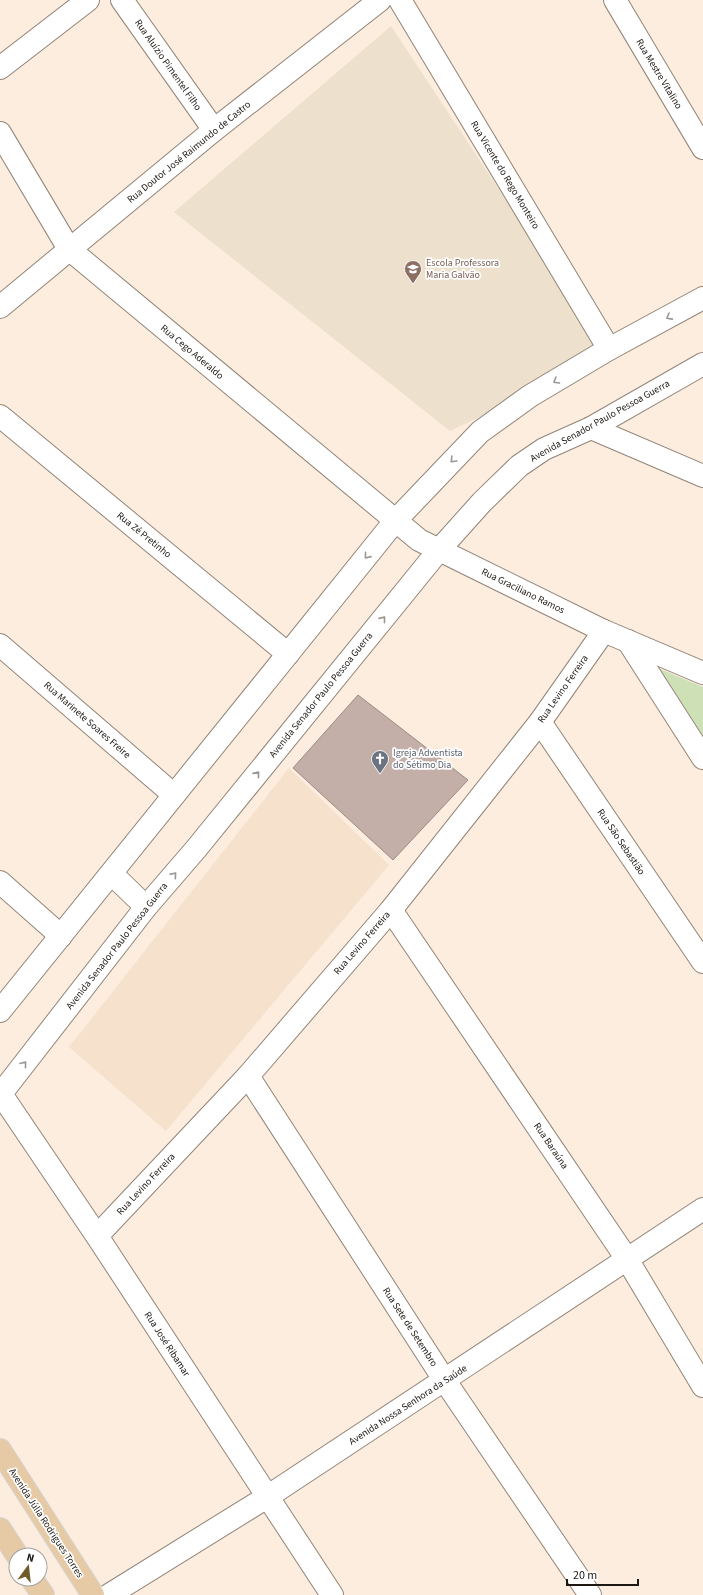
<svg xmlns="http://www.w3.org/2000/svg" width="703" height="1595" font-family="'Source Sans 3',sans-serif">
<rect width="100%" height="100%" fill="#fcedde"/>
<polygon fill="#f6e1cc" points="289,768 389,865 166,1131 69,1047"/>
<polygon fill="#ede0cc" points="391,26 609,356 450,431 174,212"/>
<polygon fill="#cee1b6" points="660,669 703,687 703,736"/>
<polygon fill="#c3aea8" stroke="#9e8a84" points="358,695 468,780 393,860 293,768"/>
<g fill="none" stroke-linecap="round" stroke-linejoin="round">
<defs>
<g id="minor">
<polyline points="122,0 214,130"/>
<polyline points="400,0 609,349"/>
<polyline points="615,0 703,148"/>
<polyline points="0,68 88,0"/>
<polyline points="0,133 69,249 419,540 604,631 703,673"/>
<polyline points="0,307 214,130 380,0"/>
<polyline points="0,416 288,654"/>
<polyline points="591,428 703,476"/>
<polyline points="628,641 703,758"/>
<polyline points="0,645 174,795"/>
<polyline points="540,722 703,962"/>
<polyline points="112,874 146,907"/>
<polyline points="0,882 61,936"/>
<polyline points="391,910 627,1259 703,1386"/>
<polyline points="0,1011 395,521 480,432 530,396 609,349 703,298"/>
<polyline points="248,1076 445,1381 590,1595"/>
<polyline points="1,1094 97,1236 332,1595"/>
<polyline points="0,1095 146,907 196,849 439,550 482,502 519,466 544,449 591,428 703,364"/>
<polyline points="97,1236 248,1076 391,910 540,722 604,631"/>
<polyline points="109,1595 267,1497 703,1209"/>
</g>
<g id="major">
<polyline points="0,1450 93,1595"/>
<polyline points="0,1529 17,1555"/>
<polyline points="32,1579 43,1595"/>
</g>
</defs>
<use href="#minor" stroke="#928477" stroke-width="24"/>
<use href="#major" stroke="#d6d5d4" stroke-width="24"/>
<use href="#minor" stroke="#fff" stroke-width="22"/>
<use href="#major" stroke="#e6caa5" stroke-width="22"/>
</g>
<defs><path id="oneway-chevron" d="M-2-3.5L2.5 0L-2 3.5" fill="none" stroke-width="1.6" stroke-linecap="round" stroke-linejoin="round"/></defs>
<g stroke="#999794">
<use href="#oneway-chevron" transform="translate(669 317) rotate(151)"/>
<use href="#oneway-chevron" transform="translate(556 381) rotate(150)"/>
<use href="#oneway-chevron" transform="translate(453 460) rotate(134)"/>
<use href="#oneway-chevron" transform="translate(367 556) rotate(129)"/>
<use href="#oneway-chevron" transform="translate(383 619) rotate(-51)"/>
<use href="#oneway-chevron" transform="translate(257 774) rotate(-51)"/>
<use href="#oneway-chevron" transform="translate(174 875) rotate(-49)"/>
<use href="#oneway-chevron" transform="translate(24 1064) rotate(-52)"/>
</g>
<defs>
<symbol id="school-pin" viewBox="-11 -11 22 30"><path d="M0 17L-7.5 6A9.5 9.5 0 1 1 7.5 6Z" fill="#8d6e63" stroke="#fff"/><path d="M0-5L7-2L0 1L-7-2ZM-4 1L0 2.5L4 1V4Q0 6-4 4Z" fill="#fff"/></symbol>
<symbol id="church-pin" viewBox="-11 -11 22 30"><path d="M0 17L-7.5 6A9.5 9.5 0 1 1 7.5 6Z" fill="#6b7280" stroke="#fff"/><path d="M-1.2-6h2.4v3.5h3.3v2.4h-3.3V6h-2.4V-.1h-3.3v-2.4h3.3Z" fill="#fff"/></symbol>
</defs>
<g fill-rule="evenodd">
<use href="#school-pin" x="403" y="259" width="20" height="27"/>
<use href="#church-pin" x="370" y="749" width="20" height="27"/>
</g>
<g text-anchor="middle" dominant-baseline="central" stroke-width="3.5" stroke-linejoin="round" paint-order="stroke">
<g font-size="10" fill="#1c1712" stroke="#fff">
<text transform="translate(168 65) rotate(55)">Rua Aluízio Pimentel Filho</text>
<text transform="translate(659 74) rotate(59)">Rua Mestre Vitalino</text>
<text transform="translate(189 152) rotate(-39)">Rua Doutor José Raimundo de Castro</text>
<text transform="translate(505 175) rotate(59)">Rua Vicente do Rego Monteiro</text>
<text transform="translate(192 352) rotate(40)">Rua Cego Aderaldo</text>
<text transform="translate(600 421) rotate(-29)">Avenida Senador Paulo Pessoa Guerra</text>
<text transform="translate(144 535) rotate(39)">Rua Zé Pretinho</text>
<text transform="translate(523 591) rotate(26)">Rua Graciliano Ramos</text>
<text transform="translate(563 689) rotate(-55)">Rua Levino Ferreira</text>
<text transform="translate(321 695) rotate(-51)">Avenida Senador Paulo Pessoa Guerra</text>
<text transform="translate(87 720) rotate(41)">Rua Marinete Soares Freire</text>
<text transform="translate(621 842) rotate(56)">Rua São Sebastião</text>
<text transform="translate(362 943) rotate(-49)">Rua Levino Ferreira</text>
<text transform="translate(117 946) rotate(-52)">Avenida Senador Paulo Pessoa Guerra</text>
<text transform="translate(551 1146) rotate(56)">Rua Baraúna</text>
<text transform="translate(146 1184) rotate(-47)">Rua Levino Ferreira</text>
<text transform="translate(410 1327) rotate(57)">Rua Sete de Setembro</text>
<text transform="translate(167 1344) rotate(57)">Rua José Ribamar</text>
<text transform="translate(408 1405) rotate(-33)">Avenida Nossa Senhora da Saúde</text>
<text transform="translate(46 1523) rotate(57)">Avenida Júlia Rodrigues Torres</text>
</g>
<g font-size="10" fill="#785e54" stroke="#fff" text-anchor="start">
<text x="426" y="263">Escola Professora<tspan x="426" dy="12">Maria Galvão</tspan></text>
</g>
<g font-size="10" fill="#5b616d" stroke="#fff" text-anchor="start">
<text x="393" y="753">Igreja Adventista<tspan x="393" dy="12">do Sétimo Dia</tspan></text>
</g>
</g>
<g transform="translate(28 1567) rotate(15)"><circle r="19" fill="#ffffff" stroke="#a4a2a0"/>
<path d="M0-3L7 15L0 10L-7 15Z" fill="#715a2a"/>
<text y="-6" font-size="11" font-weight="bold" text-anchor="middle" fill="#1c1712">N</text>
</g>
<path d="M567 1579v6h71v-6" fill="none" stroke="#1c1712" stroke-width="2"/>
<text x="573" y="1579" font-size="12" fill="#1c1712" stroke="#ffffff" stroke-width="3" paint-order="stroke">20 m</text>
</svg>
